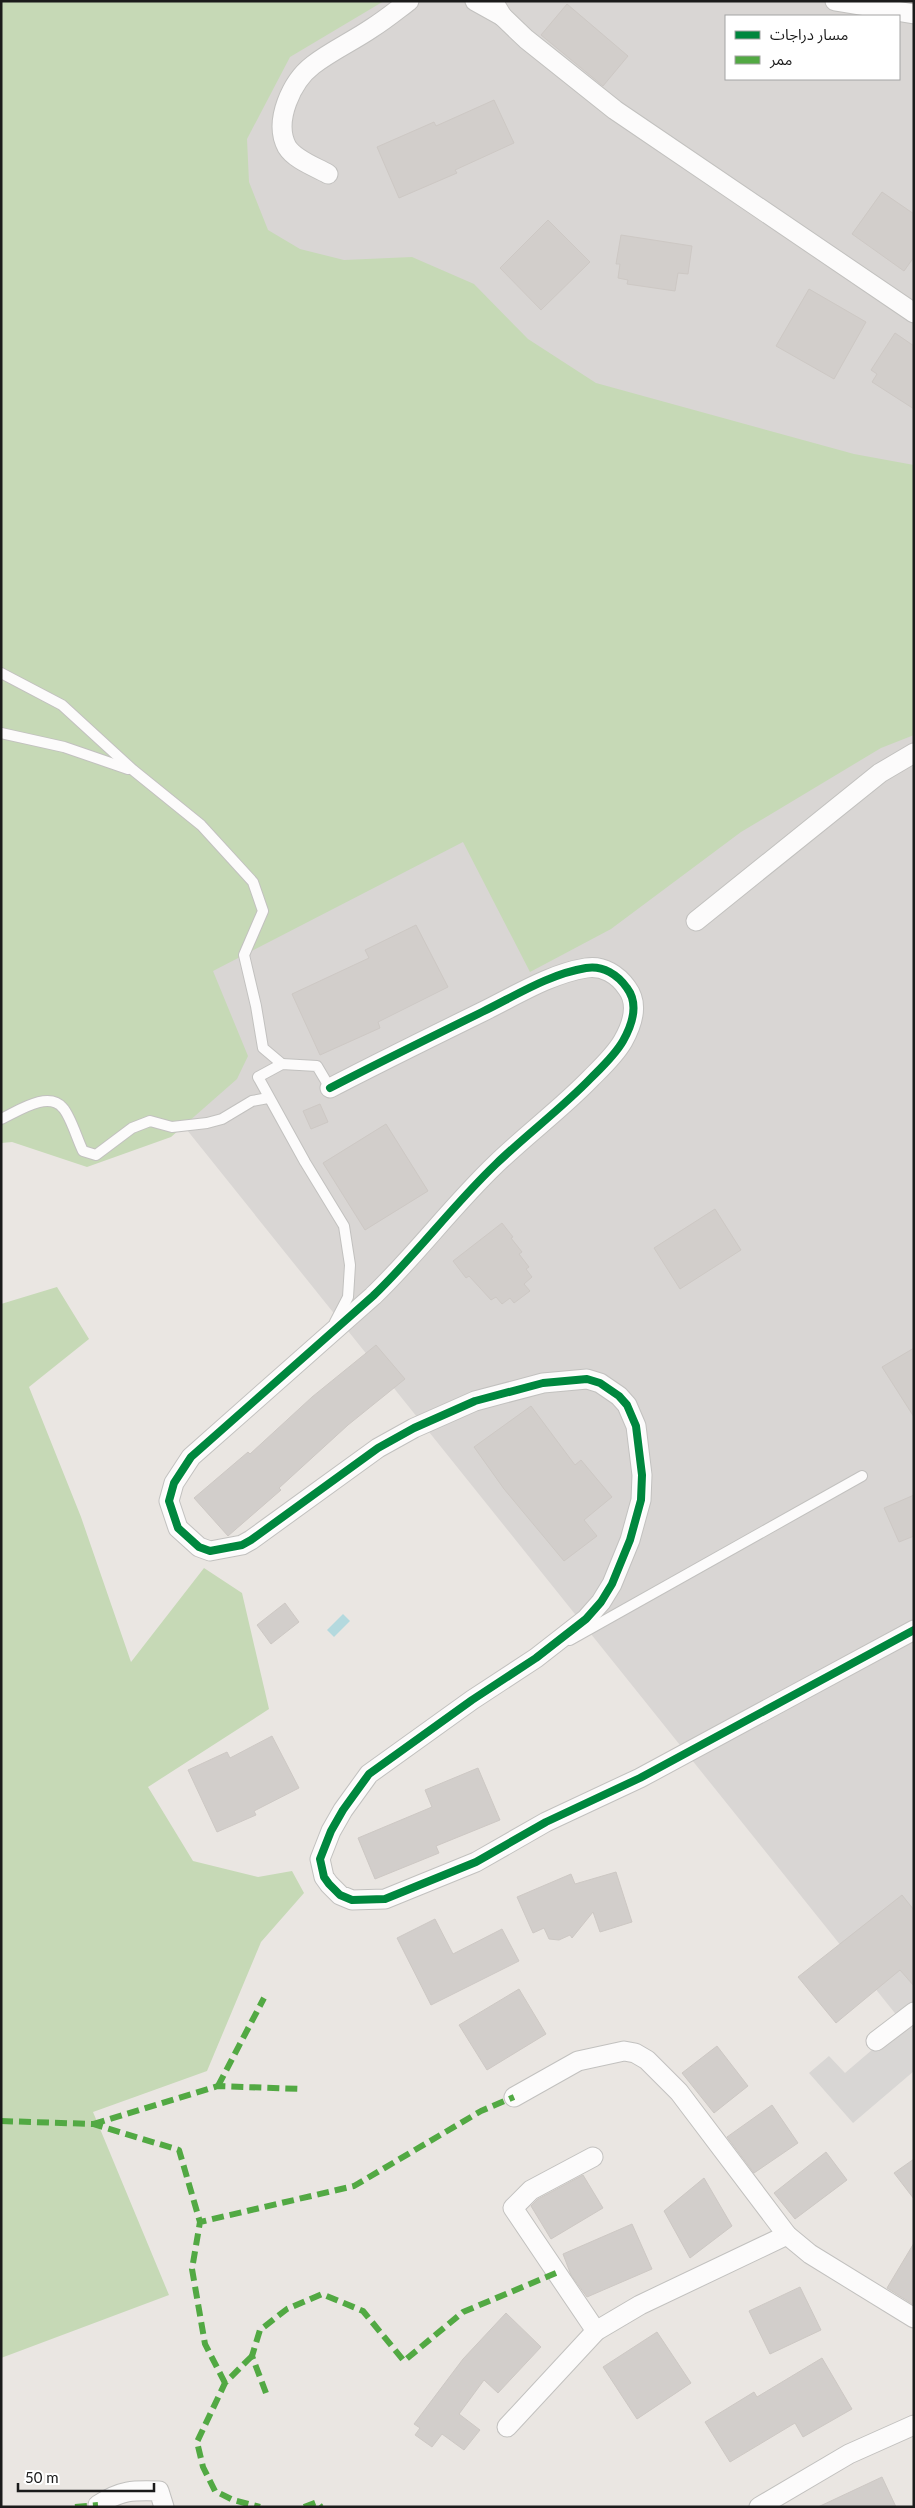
<svg xmlns="http://www.w3.org/2000/svg" width="915" height="2508" font-family="Lato,'Noto Sans Arabic',sans-serif">
<rect width="100%" height="100%" fill="#eae6e2"/>
<path fill="#d9d6d4" fill-rule="evenodd" d="M1 1H914V2037L1 898ZM726 16H899V79H726Z"/>
<polygon fill="#d8d6d4" points="914,2014 914,2071 853,2123 809,2073 829,2056 845,2073"/>
<g fill="#c6d9b6">
<polygon points="1,1 384,1 290,57 247,139 249,182 268,230 300,249 344,260 412,257 474,284 528,339 596,383 854,454 914,465 914,735 881,748 741,832 611,929 530,972 463,842 213,971 248,1056 237,1079 171,1137 87,1167 12,1142 1,1143"/>
<polygon points="57,1287 89,1339 29,1387 81,1517 131,1662 204,1568 242,1593 269,1709 148,1787 193,1861 258,1877 292,1871 304,1893 261,1942 207,2071 93,2112 169,2295 1,2358 1,1304"/>
</g>
<polygon fill="#b4d9de" points="343,1614 350,1621 334,1637 327,1630"/>
<g fill="#d2cecb" stroke="#cdc8c4">
<polygon points="567,4 628,56 603,86 541,35"/>
<polygon points="494,100 514,143 455,170 457,173 399,198 377,147 434,122 436,126"/>
<polygon points="882,192 914,214 914,257 904,271 852,234"/>
<polygon points="548,220 590,262 541,310 500,268"/>
<polygon points="621,235 692,246 688,274 678,273 675,291 627,284 628,280 618,278 620,264 616,264"/>
<polygon points="809,289 866,322 834,379 776,346"/>
<polygon points="895,333 914,346 914,409 872,382 877,374 871,370"/>
<polygon points="416,925 448,987 378,1022 380,1028 320,1055 292,994 369,958 365,950"/>
<polygon points="320,1104 328,1122 311,1129 303,1111"/>
<polygon points="386,1124 428,1191 365,1230 323,1163"/>
<polygon points="715,1209 741,1250 680,1289 654,1248"/>
<polygon points="502,1223 513,1237 511,1238 522,1252 519,1254 529,1267 526,1269 532,1277 524,1284 530,1291 514,1303 510,1298 502,1304 496,1297 491,1300 469,1276 466,1278 453,1261"/>
<polygon points="376,1345 405,1379 348,1425 279,1488 281,1490 228,1536 194,1498 248,1452 250,1454 312,1397"/>
<polygon points="914,1348 914,1417 882,1367"/>
<polygon points="531,1406 575,1465 581,1460 612,1497 584,1520 597,1536 564,1561 504,1489 474,1447"/>
<polygon points="914,1495 914,1536 899,1542 884,1508"/>
<polygon points="285,1603 299,1622 271,1644 257,1625"/>
<polygon points="272,1736 299,1788 254,1811 256,1815 217,1832 188,1770 227,1752 230,1758"/>
<polygon points="478,1768 500,1820 436,1846 439,1853 375,1879 358,1838 432,1807 425,1790"/>
<polygon points="616,1872 632,1922 600,1932 593,1912 572,1938 570,1935 559,1940 549,1939 544,1928 533,1933 517,1897 571,1874 575,1884"/>
<polygon points="902,1895 914,1910 914,1986 900,1970 836,2023 798,1977"/>
<polygon points="435,1919 453,1954 502,1929 519,1961 431,2005 397,1938"/>
<polygon points="519,1989 546,2034 487,2070 459,2025"/>
<polygon points="717,2046 748,2086 714,2113 682,2073"/>
<polygon points="772,2105 798,2143 754,2173 727,2137"/>
<polygon points="826,2152 847,2180 795,2219 774,2193"/>
<polygon points="914,2159 914,2199 894,2173"/>
<polygon points="583,2175 603,2208 551,2239 531,2206 538,2199"/>
<polygon points="704,2178 732,2226 690,2258 664,2211"/>
<polygon points="632,2224 652,2269 587,2297 571,2275 563,2254"/>
<polygon points="914,2243 914,2305 887,2288"/>
<polygon points="800,2287 821,2330 770,2354 749,2311"/>
<polygon points="506,2313 541,2347 498,2393 484,2380 459,2414 480,2430 464,2450 442,2434 432,2447 415,2435 420,2428 414,2424 463,2359"/>
<polygon points="657,2332 691,2383 637,2419 603,2367"/>
<polygon points="822,2358 852,2409 803,2437 795,2423 730,2462 705,2422 754,2392 757,2397"/>
<polygon points="882,2477 896,2507 818,2507"/>
</g>
<g fill="none" stroke-linecap="round" stroke-linejoin="round">
<defs>
<g id="service">
<polyline points="1,673 62,705 133,770 201,825 253,882 263,911 244,955 256,1006 263,1048 282,1064"/>
<polyline points="1,733 64,747 128,769"/>
<polyline points="330,1088 317,1066 282,1064 258,1077 305,1162 344,1226 350,1265 348,1297 335,1322"/>
<path d="M1 1119C17 1112 48 1090 63 1108 71 1117 77 1139 83 1151L96 1155 132 1128 150 1121 172 1127 207 1123 222 1119 252 1101 268 1098"/>
<polyline points="570,1640 862,1476"/>
</g>
<g id="minor">
<polyline points="475,1 502,16"/>
<polyline points="493,1 502,16 526,39 615,110 914,313"/>
<polyline points="835,1 914,14"/>
<path d="M328 174C316 167 295 160 287 147 273 121 292 81 313 65 331 51 353 41 372 28 385 20 397 10 409 1"/>
<polyline points="696,921 880,773 914,753"/>
<path d="M330 1088C380 1062 431 1037 482 1012 515 996 549 974 586 968 603 965 618 975 627 988 639 1004 632 1025 623 1041 615 1055 602 1067 591 1078 561 1109 527 1134 496 1164 452 1206 416 1255 373 1296L191 1457 174 1483 169 1501 178 1528 199 1547 210 1551 242 1545 251 1540 378 1448 414 1428 475 1401 543 1383 587 1379 600 1383 619 1396 627 1405 636 1426 642 1475 641 1500 630 1540 612 1584 601 1602 586 1619 536 1658 472 1700 369 1774 343 1810 331 1831 320 1859 324 1877 329 1884 340 1895 352 1900 385 1899 476 1862 546 1822 640 1778 914 1630"/>
<polyline points="876,2041 914,2012"/>
<polyline points="514,2097 578,2061 624,2051 635,2053 647,2060 679,2092 787,2235 810,2254 914,2318"/>
<polyline points="593,2157 531,2190 513,2208 596,2331"/>
<polyline points="507,2427 596,2331 640,2305 787,2235"/>
<path d="M98 2505C121 2490 133 2490 159 2491L164 2507"/>
<polyline points="759,2507 849,2454 914,2425"/>
</g>
</defs>
<use href="#service" stroke="#c2c1bf" stroke-width="12"/>
<use href="#minor" stroke="#c2c1bf" stroke-width="21"/>
<use href="#service" stroke="#fcfbfb" stroke-width="10"/>
<use href="#minor" stroke="#fcfbfb" stroke-width="19"/>
<g stroke="#52a943" stroke-width="6" stroke-dasharray="12 6" stroke-linecap="butt">
<polyline points="218,2086 264,1998"/>
<polyline points="1,2121 93,2124 179,2150 200,2222"/>
<polyline points="93,2124 218,2086 301,2089"/>
<polyline points="252,2356 225,2383 197,2442 203,2467 215,2491 233,2500 260,2507"/>
<polyline points="225,2383 205,2344 192,2269 200,2222 354,2186 481,2111 514,2097"/>
<polyline points="266,2393 252,2356 260,2330 287,2309 322,2294 363,2311 404,2361 463,2312 556,2273"/>
<polyline points="75,2507 98,2505"/>
<polyline points="304,2507 317,2502 321,2507"/>
</g>
<defs>
<path id="cycleway" d="M330 1088C380 1062 431 1037 482 1012 515 996 549 974 586 968 603 965 618 975 627 988 639 1004 632 1025 623 1041 615 1055 602 1067 591 1078 561 1109 527 1134 496 1164 452 1206 416 1255 373 1296L191 1457 174 1483 169 1501 178 1528 199 1547 210 1551 242 1545 251 1540 378 1448 414 1428 475 1401 543 1383 587 1379 600 1383 619 1396 627 1405 636 1426 642 1475 641 1500 630 1540 612 1584 601 1602 586 1619 536 1658 472 1700 369 1774 343 1810 331 1831 320 1859 324 1877 329 1884 340 1895 352 1900 385 1899 476 1862 546 1822 640 1778 914 1630"/>
</defs>
<use href="#cycleway" stroke="#fff" stroke-width="11"/>
<use href="#cycleway" stroke="#00873e" stroke-width="8"/>
</g>
<rect width="915" height="2508" fill="none" stroke="#1b1b1b" stroke-width="5"/>
<rect x="725" y="15" width="175" height="65" fill="#ffffff" stroke="#a4a4a4"/>
<rect x="735" y="31" width="25" height="8" fill="#00873e" stroke="#a4a4a4"/>
<text x="770" y="40" font-size="15" fill="#1b1b1b">مسار دراجات</text>
<rect x="735" y="56" width="25" height="8" fill="#52a943" stroke="#a4a4a4"/>
<text x="770" y="65" font-size="15" fill="#1b1b1b">ممر</text>
<path d="M18 2483v8h136v-8" fill="none" stroke="#1b1b1b" stroke-width="2.5"/>
<text x="25" y="2483" font-size="15" fill="#1b1b1b" stroke="#ffffff" stroke-width="4" paint-order="stroke">50 m</text>
</svg>
